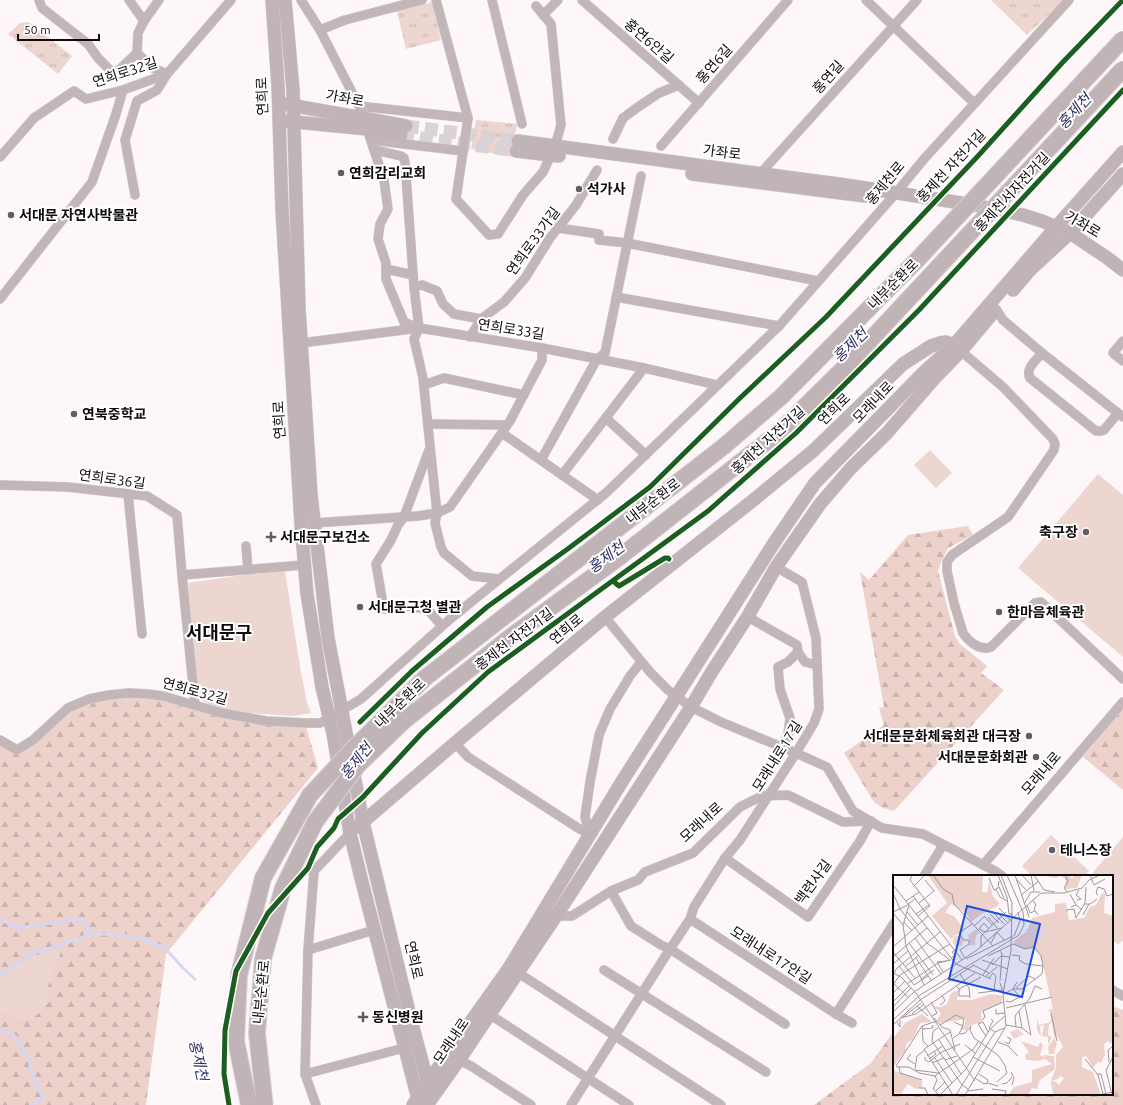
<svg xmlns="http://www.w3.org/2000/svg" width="1123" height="1105" font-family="Ubuntu,'Noto Sans KR',sans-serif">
<defs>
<pattern id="forest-firs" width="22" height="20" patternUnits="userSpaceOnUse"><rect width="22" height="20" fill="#edd1cb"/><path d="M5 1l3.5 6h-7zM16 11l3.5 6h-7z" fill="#cab2ad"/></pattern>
<pattern id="park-tufts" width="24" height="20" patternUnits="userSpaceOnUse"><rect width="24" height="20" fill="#edd5d0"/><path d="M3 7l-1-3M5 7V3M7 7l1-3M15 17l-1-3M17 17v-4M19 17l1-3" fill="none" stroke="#cab6b1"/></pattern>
</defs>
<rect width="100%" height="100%" fill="#fdf7fa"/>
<g fill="url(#forest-firs)">
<polygon points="968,526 973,535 948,548 941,562 938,571 955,636 960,644 987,666 981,673 1004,690 894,811 883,808 874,802 844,753 884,725 879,708 884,707 860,572 869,580 908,535"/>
<polygon points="129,693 220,713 305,723 318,768 166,954 146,1105 0,1105 0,740 18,749 68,708"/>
<polygon points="1123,708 1123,790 1083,757"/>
<polygon points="1112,1006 1123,1010 1123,1105 814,1105 871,1063 894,1031 894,1094 1112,1094"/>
</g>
<g fill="url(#park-tufts)">
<polygon points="991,0 1064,0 1027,35"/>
<polygon points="432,2 441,40 406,49 397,11"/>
<polygon points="28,22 72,56 58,74 8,34 20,23"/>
<polygon points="476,120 517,124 511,157 471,149"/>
</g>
<g fill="#edd5d0">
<polygon points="930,450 952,473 936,488 914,465"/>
<polygon points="1098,474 1123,495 1123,657 1018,568"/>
<polygon points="285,571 300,667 307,703 311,713 293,716 244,713 221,710 197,698 188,583 243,575"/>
<polygon points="1051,835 1089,871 1084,876 1032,876 1022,866"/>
<polygon points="1123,837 1123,940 1118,945 1112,939 1112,876 1090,876"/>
<path d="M62 947 56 968 48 986 50 1001 38 1014 30 1020C20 1019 8 1017 0 1011V978L33 956Z"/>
</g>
<polygon fill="#fdf7fa" points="1122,22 1123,22 1123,78 896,321 623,563 442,699 401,734 355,782 325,823 314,843 292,866 237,938 230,957 232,942 253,875 269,841 359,724 462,634 672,474 779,383 832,329"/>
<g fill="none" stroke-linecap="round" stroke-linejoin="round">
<g stroke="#d5d8f5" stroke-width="3">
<polyline points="0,919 17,928 82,919 91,934"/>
<polyline points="0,976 33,953 61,945 91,934 115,934 140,938 165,948 183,968 195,979"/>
<polyline points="0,1029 2,1030 15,1036 27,1056 38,1088 43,1098 31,1105"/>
</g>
<g stroke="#d9d3d7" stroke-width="13" stroke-dasharray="13 6" stroke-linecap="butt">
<polyline points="406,126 518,141"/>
<polyline points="401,135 516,151"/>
</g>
<defs>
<g id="minor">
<polyline points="39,0 42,8 88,44 98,58 111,71 115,72 119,70 137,53 153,68 167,74 157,90 137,101 125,140 135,195"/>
<polyline points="129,0 144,21"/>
<polyline points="301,0 320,30 359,106 363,118"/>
<polyline points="436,0 468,118 456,199 489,235 498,234 523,195 543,172 551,155"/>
<polyline points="492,0 522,124"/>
<polyline points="582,0 699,103"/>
<polyline points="866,0 974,103"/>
<polyline points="536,6 551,24 561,125 555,146"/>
<polyline points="543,15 558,0"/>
<polyline points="320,30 345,20 422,0"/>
<polyline points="137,53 138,33 144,21 159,0"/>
<polyline points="359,106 468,118"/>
<polyline points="367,129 384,180 388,209 380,224 378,239 386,263 386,279 404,322 418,328"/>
<polyline points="613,139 623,118 638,107 659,93 679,85"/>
<polyline points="371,140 463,151"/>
<polyline points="661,146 788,0"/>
<polyline points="375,150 401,156 404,158 405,162 414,287 419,328"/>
<polyline points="0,157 34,118 74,91 86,99 123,90 167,74 231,0"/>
<polyline points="760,174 917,0"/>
<polyline points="558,228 599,234 599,240 627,243 818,281"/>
<polyline points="386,269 413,275"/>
<polyline points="414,287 422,285 437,291 443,304 454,314 481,319"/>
<polyline points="616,297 779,326"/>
<polyline points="0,299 92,182 115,117 123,90"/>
<polyline points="996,309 1003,320 1042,353 1123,417"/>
<polyline points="419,328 414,339 423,378 437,513 435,523 441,547 444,553 472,576 499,579"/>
<polyline points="470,337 481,319 504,302 525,278 550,238 576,205 597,170"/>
<polyline points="1123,341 1113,353 1123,361"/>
<polyline points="301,343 419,328 542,348 644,368 717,385"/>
<path d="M961 351 969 358 1003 387 1053 439 1055 444 1054 450 1008 517 952 555 947 562V571L954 603 963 633C969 642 980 651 991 647L1035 603 1041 602 1123 679"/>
<path d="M1042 353C1036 361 1025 368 1030 378L1096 431H1101L1104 430 1118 413"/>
<polyline points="424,385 444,378 524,395"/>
<polyline points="606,418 646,455"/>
<polyline points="428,424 507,425"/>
<polyline points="502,433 598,500"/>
<polyline points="429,450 404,517 398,525 391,540 376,564 384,609 410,606 428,610 442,626"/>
<polyline points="541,460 597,359 605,353 641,176"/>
<polyline points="562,475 644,368"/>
<polyline points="0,485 68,487 147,496 177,515 182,575 304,565"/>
<polyline points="128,494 142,634"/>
<polyline points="314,523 418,516 437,513 450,507 510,421 542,360 542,348"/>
<polyline points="246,546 248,570"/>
<polyline points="182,575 195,705"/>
<polyline points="748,616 755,621 797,645 798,652 805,662 817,665"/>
<polyline points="605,617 650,672 668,690 691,707 721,722 796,753 827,767 853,811 882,828 923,834 995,871 1002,876"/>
<polyline points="0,740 17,750 33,740 68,708 89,699 109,695 129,693 148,694 163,696 222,713 266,721 305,723 320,723 329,718 361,699 449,620 607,492 779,326 896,193 924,159 1069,0"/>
<polyline points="455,743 468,757 578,828 590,834"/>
<polyline points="782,747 788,734 790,718 780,689 778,667 788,662 798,652"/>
<polyline points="590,834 585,817 590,782 599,735 610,709 630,676 641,662"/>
<polyline points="725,858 808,917 860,841 871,821"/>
<polyline points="983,865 1123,702"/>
<polyline points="924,876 943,845"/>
<polyline points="611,891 631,926 661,945 670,949 785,1024"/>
<polyline points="552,916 572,916 611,891 638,880 645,872 693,853 740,807 762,796 788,795 843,822 870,821"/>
<polyline points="690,919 836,1014 852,1023"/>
<polyline points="308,950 374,930"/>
<polyline points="604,970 766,1072"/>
<polyline points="517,972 721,1105"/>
<polyline points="1112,990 1123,996"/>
<polyline points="489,1014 629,1105"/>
<polyline points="836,1014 894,923"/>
<polyline points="459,1060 471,1066 531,1105"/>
<polyline points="305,1074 404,1048"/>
<polyline points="316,1105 305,1074 308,950 314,871 350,833"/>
<polyline points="571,1105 670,949 690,919 694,907 725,858 740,840 796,753 814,723 819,709 816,638 802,582 776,567"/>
</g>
<g id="secondary">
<polyline points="272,0 278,86 282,210 301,524 307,594 322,687 333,734 350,833 361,878 419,1103"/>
<polyline points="285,0 293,90 299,309 311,495 328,638 363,822 412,1024 429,1087"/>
<polyline points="284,104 363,118 406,126"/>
<polyline points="285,121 367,129 401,135"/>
<polyline points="518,141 846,185 974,205 1023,215 1042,221 1070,233 1106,257 1123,270"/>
<polyline points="516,151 559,156"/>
<polyline points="692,174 865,196"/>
<polyline points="1013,290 1030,270 1070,233 1123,174"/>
<polyline points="357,827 455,743 605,617 751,502 813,451 903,364 931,346 940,343 946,342 954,345 958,348"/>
<polyline points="413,1105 428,1082 509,968 621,783 774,543 815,483 925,371 954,345 1056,227 1123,152"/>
<polyline points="427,1105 459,1060 556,916 691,707 711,673 748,616 776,567 820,504 851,468 887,433 933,380 961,351 992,314"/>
</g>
</defs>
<use href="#minor" stroke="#d6d2d4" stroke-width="10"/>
<use href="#secondary" stroke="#d6d2d4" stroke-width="14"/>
<use href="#minor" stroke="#c2b6b8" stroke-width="9"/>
<use href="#secondary" stroke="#c1b4b7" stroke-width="13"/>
<defs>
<g id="trunk-bridge">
<polyline points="249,1105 236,1041 239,975 263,878 310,795 355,747 425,678 723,447 781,397 917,260 1123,39"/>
<polyline points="265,1105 264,1099 257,1033 263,959 283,888 315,822 358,765 405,720 509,638 621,556 779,432 846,366 1123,69"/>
</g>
</defs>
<use href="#trunk-bridge" stroke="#d6d2d4" stroke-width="18" stroke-linecap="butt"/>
<use href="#trunk-bridge" stroke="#c0b4b7" stroke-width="16"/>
<defs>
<g id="cycleway">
<polyline points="613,581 619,586 665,558 668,558 669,559"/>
<polyline points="360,722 412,671 487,607 569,548 650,487 739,399 826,317 978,156 1062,63 1123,0"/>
<polyline points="229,1105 224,1074 225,1030 236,971 268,913 308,868 317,847 334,828 338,819 362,798 422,733 488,672 708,511 796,433 919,310 1123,90"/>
</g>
</defs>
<use href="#cycleway" stroke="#fff" stroke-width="8"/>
<use href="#cycleway" stroke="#1b5e20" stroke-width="5"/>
</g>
<g fill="#625d61" stroke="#fff" stroke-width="1.5">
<circle cx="341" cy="173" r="4"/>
<circle cx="579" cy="189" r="4"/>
<circle cx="11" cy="215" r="4"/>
<circle cx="74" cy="414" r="4"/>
<circle cx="1086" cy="532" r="4"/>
<path d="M269 531h4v4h4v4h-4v4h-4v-4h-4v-4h4z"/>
<circle cx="360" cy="607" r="4"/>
<circle cx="999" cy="612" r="4"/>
<circle cx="1029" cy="736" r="4"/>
<circle cx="1036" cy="757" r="4"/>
<circle cx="1052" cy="850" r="4"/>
<path d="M361 1011h4v4h4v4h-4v4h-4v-4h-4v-4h4z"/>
</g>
<g text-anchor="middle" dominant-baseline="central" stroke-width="4" stroke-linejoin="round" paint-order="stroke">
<g font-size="14" fill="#0f0a0e" stroke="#fff">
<text transform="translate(649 41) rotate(41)">홍연6안길</text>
<text transform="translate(714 64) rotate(-49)">홍연6길</text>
<text transform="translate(125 72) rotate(-18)">연희로32길</text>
<text transform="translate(828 77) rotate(-48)">홍연길</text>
<text transform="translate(262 96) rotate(-92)">연희로</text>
<text transform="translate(345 98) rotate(10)">가좌로</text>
<text transform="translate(722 152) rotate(7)">가좌로</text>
<text transform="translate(951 166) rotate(-47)">홍제천 자전거길</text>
<text transform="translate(885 183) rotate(-50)">홍제천로</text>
<text transform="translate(1012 192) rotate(-47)">홍제천서자전거길</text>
<text transform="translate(1083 224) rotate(30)">가좌로</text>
<text transform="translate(533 241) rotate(-54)">연희로33가길</text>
<text transform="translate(893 284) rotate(-45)">내부순환로</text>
<text transform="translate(511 329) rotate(9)">연희로33길</text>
<text transform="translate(873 402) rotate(-46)">모래내로</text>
<text transform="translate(834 409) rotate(-44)">연희로</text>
<text transform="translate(279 420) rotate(-93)">연희로</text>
<text transform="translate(768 440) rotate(-42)">홍제천 자전거길</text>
<text transform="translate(112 479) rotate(8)">연희로36길</text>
<text transform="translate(653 501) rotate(-38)">내부순환로</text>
<text transform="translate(566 629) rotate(-40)">연희로</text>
<text transform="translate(514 639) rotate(-37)">홍제천 자전거길</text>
<text transform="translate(195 691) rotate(15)">연희로32길</text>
<text transform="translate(400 703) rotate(-44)">내부순환로</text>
<text transform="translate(777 756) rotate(-58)">모래내로17길</text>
<text transform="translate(1041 773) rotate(-49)">모래내로</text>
<text transform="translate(701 822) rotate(-42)">모래내로</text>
<text transform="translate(813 882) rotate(-54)">백련사길</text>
<text transform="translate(771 955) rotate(33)">모래내로17안길</text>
<text transform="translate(414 960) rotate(77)">연희로</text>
<text transform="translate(261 992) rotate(-84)">내부순환로</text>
<text transform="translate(451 1041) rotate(-56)">모래내로</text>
</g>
<g font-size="14" font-weight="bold" fill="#0f0a0e" stroke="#fff" text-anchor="start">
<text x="349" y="173">연희감리교회</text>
<text x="587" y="189">석가사</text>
<text x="19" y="215">서대문 자연사박물관</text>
<text x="82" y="414">연북중학교</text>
<text x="1078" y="532" text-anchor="end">축구장</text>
<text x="280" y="537">서대문구보건소</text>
<text x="368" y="607">서대문구청 별관</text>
<text x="1007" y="612">한마음체육관</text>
<text x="1021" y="736" text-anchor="end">서대문문화체육회관 대극장</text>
<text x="1028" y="757" text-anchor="end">서대문문화회관</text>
<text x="1060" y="850">테니스장</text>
<text x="372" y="1017">동신병원</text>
</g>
<g font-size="15" font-style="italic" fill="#2f3164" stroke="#fff">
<text transform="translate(1074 111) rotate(-47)">홍제천</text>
<text transform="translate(850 345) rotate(-44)">홍제천</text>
<text transform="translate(606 557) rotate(-37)">홍제천</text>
<text transform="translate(356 761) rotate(-51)">홍제천</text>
<text transform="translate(199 1060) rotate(78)">홍제천</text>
</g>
<g font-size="18" font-weight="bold" fill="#0f0a0e" stroke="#fff">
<text x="219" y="632">서대문구</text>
</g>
</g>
<g transform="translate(893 875)">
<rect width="220" height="220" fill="#fdf7fa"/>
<path d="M35 0H90L89 17 94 18 96 6 100 21 106 28 105 31 90 38 78 47 73 38 58 29 52 38 61 41 71 54 58 64 39 41 54 28ZM148 0H176L179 4 181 0H189L184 13 172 14 173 5 168 1 162 3ZM209 18 212 19 211 38 220 41V169L215 166 211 169 212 179 208 188 205 187 200 193 193 181 189 182V192L200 197 208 220H161L157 207 162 206 166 210 171 203 167 201 165 204 158 206 163 193V180L170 172 163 158V164L161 162 159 148 156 149 155 160 159 162 155 170V162L149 161 151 150 147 151 148 162 144 155V144L146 150 158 147V139L155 135 160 134 148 81 141 72 131 74 121 69V66L134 56 139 43 162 37V29L173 28 176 45 191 43 197 32 203 30ZM84 54 86 59 83 60 82 70 74 71 77 69 75 60ZM70 114 65 118 64 125H79L98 119 110 121 108 128 88 137 89 147 76 151 74 155H70L73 144 47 148 48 142 47 148 44 145 48 138 40 131 48 132 54 129 58 118ZM29 139 39 147 27 148 20 164 13 169V175L0 192 1 162 12 148ZM161 163 164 168 161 179H156L155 172ZM128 166 145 172 147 167 150 170 147 180 151 182V180L161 181 162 194 147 205 144 214 139 213 135 220H115L121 212 139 207V195L159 189 152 184 144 186 133 185 132 180 136 177ZM0 195 29 206V212L23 214 15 209 8 219 0 218Z" fill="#edd1cb"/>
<path d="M59.5 66a5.5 5.5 0 1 1 11 0a5.5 5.5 0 1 1-11 0ZM124 154 131 159 121 164 117 157Z" fill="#edd5d0"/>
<path d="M112 0H115L131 36 132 48 127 60 118 68 84 84 30 119 0 147V142L26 118 81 83 119 65 128 55 132 47Z" fill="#fdf7fa"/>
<path fill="none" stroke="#d5d8f5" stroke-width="2" d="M133 54 139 59 151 57 145 54V49L147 48M139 59 151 63"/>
<path fill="none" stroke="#9e989c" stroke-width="1" d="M19 0 17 5 37 31 25 41M40 0 50 14 59 19 61 29 100 71M105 0 114 22 116 39H120M122 0 136 42M129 0 138 10M138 0 141 16M141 0 151 15 162 17M172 0 175 6 171 13 174 17M197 0 201 10 212 4M96 3 101 15 105 13 106 6M124 5 134 16M0 10 63 89 98 104M21 11 32 0M106 12 111 23M103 14 107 22 114 26M0 18 7 34 34 68 57 85M177 19 183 30M128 20 146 6M205 20 203 18 205 12 211 14 214 21 220 19M20 21 69 85M140 25 143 30 141 34 145 40M184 25 188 24 183 20 186 15M13 26 26 17M26 28 41 16 32 5M131 29 138 17H147M192 29H197L204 24M134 30 137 38 142 36M178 32 183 30 189 35M106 33 117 45M173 35 181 34 183 43M99 36 111 49M0 37 13 31 22 24M14 37 25 50M104 37 114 47M0 38 10 50 13 71 31 110M23 39 36 30M97 39 106 48M190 40 196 29M91 41 99 50M95 42 104 53M183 43 192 28 193 12M11 47 19 56M10 50 16 30M81 51 91 42M96 54 91 48 86 54 92 57 109 53M121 61 127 46 125 37M22 63 48 99M16 68 40 100M98 68 104 57 111 65M0 72 35 41M88 72V61L113 37M107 76 109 79 107 106M0 77 22 103M119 80 127 81 126 85 133 89 150 91M95 81 120 69 132 74 141 72 148 81 150 91 149 99 129 114H120L111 119 107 108M0 82 34 53M23 83 38 105M58 83 62 80 59 77 62 75M72 83 67 75 76 69V65H71L66 58 79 49M73 84 120 61M89 85 115 94M0 89 15 76M80 90 96 98M99 90 108 81 116 82M6 91 21 110 35 101M12 92 26 80M50 97 44 87 54 86M0 98 8 102 23 118 82 206M1 98 4 93 47 57M67 99 76 113 77 123M90 100 101 83M93 101 104 92M96 103 100 98 103 101 101 115M28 104 41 95M0 108 15 122M14 109 45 88 58 85M0 110 7 100 57 69M63 111 66 114 88 102M123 113 136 101 142 104M66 114V121H77M0 118 12 106M85 118 109 115M113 126 117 127 127 122 120 114 124 107M0 127 16 111M38 127 44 138 39 141M47 130 52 126 49 120M132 130 138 160M24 131 35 141M0 132 18 113M113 133 159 122M103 134V139L112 138M126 136 129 153M0 137 21 117 84 75 148 18H171L189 13 196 5 207 0M158 138 164 166M19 139 30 130M7 143 23 139 82 98M9 143 28 128M41 143 49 152 57 155 62 175M98 144 100 146 96 153 102 157M0 145 27 120 126 60 131 50 130 37 114 0M89 145 92 142 90 136 110 127M4 147 7 152V145M0 150 27 125 81 90M47 150 63 140 71 144 69 154M113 150 129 153 138 160M29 151 30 166 35 171M78 151 77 155 81 163 105 180 113 192M123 152 122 141 137 123 142 111 149 114M45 153 40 156 39 166 69 210 75 214M30 154 40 153 39 150M57 157 31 174 60 220M67 159 72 158 78 151M93 161 85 149 90 147 95 157M60 163 66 159 70 151 61 147M46 165 68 199M105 167 115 171 125 181M112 167 116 169 118 164 114 162M72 170 82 178M79 176 86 166M18 179 14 184 22 189M34 181 50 171M32 182V185L36 187 47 178 67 169M80 182 107 196M42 183 59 208M36 184 43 179 41 176M192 184 205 200 210 219 220 217M52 185 64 181M216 187 215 175 220 171M39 188 51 183M3 191 29 151 44 146M6 191 7 198 29 205M3 192H16L26 198 42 201 79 175M22 194 24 181 32 175M22 195 45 198M118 197 121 203 119 210M86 199 95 205 94 208 105 211M204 199H208L213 219M42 201 44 205 40 214 46 220M82 203 91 209 94 208M104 207 114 198 112 192M109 209 114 208 119 202M26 213H32L35 220M99 214 113 216 112 220M43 216 52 207M75 216 90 214M47 220 73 194 97 154 112 141M63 220 102 157 111 153M72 220 113 151 110 119 118 75 119 28 108 0M219 220 213 195 220 182"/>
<path fill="#1d4ed8" fill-opacity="0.15" stroke="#1d4ed8" stroke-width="2" d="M74 31 147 49 129 122 56 104Z"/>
<rect width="220" height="220" fill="none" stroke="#0f0a0e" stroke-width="2"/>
</g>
<path d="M18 34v6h81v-6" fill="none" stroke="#0f0a0e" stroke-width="2"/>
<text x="24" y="34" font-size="12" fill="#0f0a0e" stroke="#ffffff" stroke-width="3" paint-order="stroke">50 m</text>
</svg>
